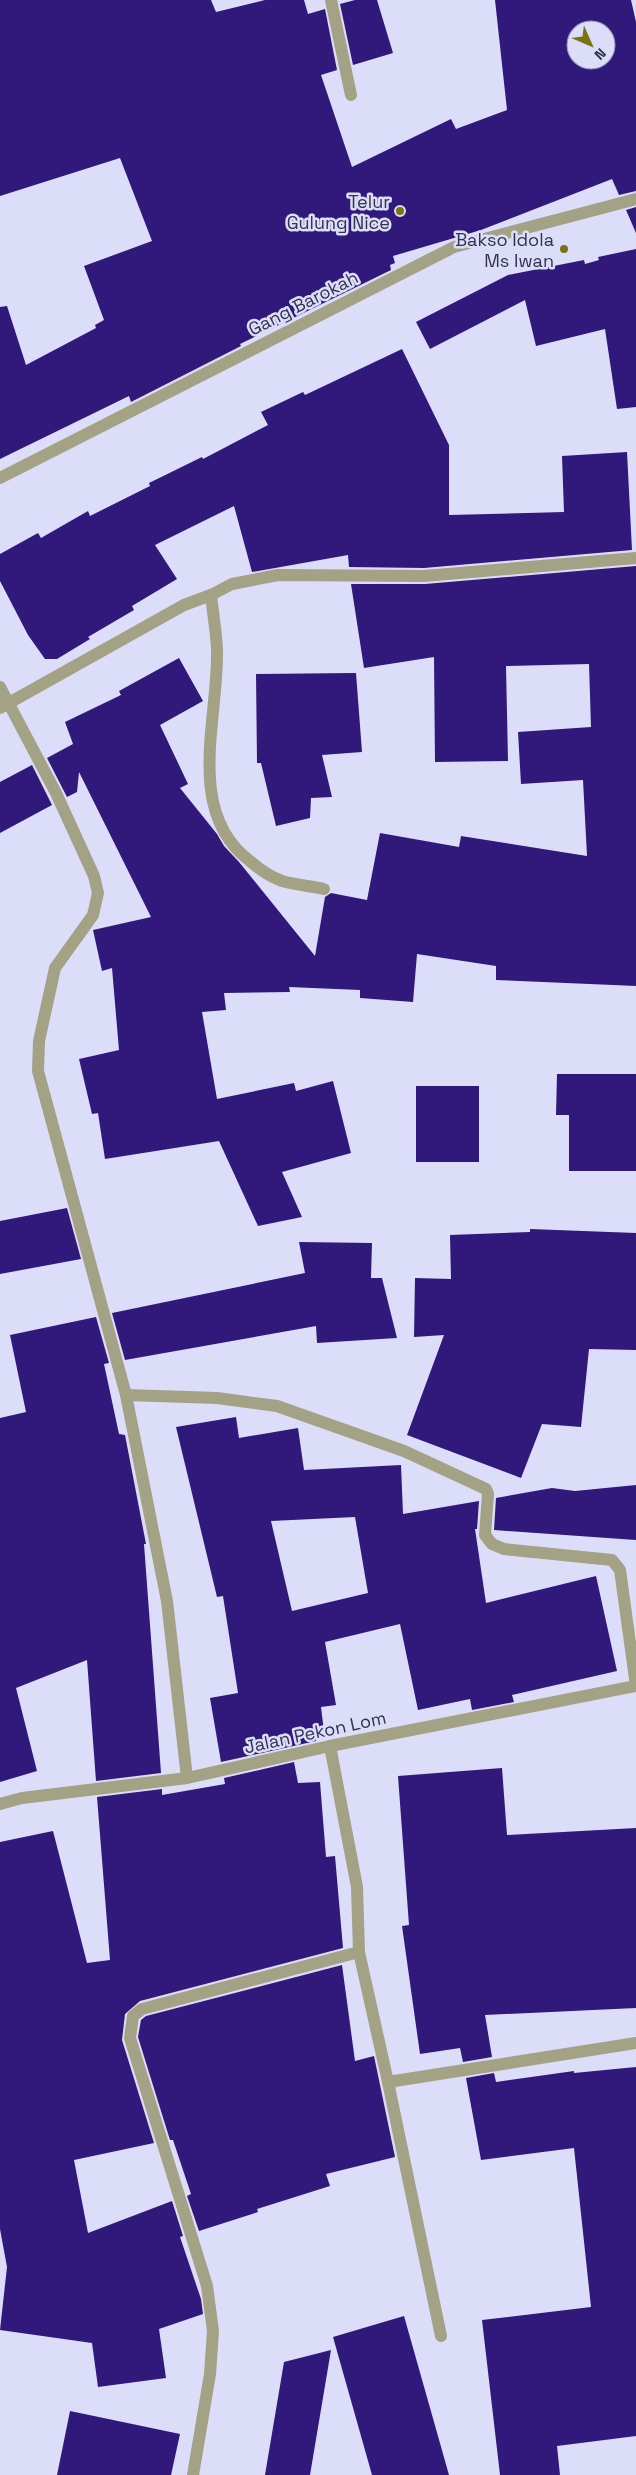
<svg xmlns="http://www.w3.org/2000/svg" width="636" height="2475" font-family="'Space Grotesk',sans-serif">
<rect width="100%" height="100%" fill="#dcddf9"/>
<g fill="#30197b" fill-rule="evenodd">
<path d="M0 0H211L216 12 265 0H304L308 14 325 9 337 70 321 75 352 167 451 119 456 129 507 110 495 0H631L636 22V191L619 195 612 179 481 230 393 256 395 263 390 265 391 270 240 344 241 346 131 402 129 396 0 459V307L7 306 26 365 96 328 95 325 104 320 84 266 152 241 120 158 0 196ZM576 30H606V60H576Z"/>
<polygon points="355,0 377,0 393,53 353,65 340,4"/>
<polygon points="636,207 636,233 626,210"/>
<polygon points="636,249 636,407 617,409 605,329 536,346 525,300 430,349 416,322 508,275 584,260 585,264 599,260 598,257"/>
<polygon points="402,349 449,445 449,515 564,512 562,456 627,452 632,550 424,568 349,567 348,555 252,572 234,506 155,545 177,579 132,606 134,610 88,637 90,639 57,659 45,659 28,635 0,581 0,554 38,533 41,538 88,511 90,516 150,486 149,483 202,457 203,459 268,425 261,412 303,392 305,395"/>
<polygon points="636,566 636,986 496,980 496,966 417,954 413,1002 360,998 360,990 289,987 290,992 224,993 226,1010 202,1012 217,1099 294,1083 296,1091 333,1081 351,1153 282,1172 302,1217 258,1226 219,1141 105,1159 98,1113 92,1114 79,1059 119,1050 112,968 102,971 93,930 151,917 79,772 77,792 67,797 47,758 73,744 65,722 121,695 119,691 179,658 203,701 160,725 188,784 180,788 217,834 224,846 239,862 315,956 325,897 331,893 367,900 380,833 459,847 461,836 587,856 583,780 521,784 518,732 591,727 589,664 506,666 508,761 435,762 434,657 364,668 351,584 425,584"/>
<polygon points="356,673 362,752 322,755 332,797 311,798 310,818 276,826 261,763 257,763 256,674"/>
<polygon points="32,765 52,805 0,833 0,782"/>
<polygon points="557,1074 636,1074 636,1171 569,1171 569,1115 556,1115"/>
<rect x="416" y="1086" width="63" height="76"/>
<polygon points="67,1208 81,1259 0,1274 0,1221"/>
<polygon points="530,1229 636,1233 636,1350 589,1349 581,1427 542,1424 521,1478 407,1435 444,1335 414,1337 415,1278 451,1279 450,1235 530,1232"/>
<polygon points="299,1242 372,1243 371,1278 382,1278 397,1338 317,1343 316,1326 125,1360 112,1313 305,1273"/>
<polygon points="96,1317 109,1363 104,1364 119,1434 125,1435 146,1544 144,1544 161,1773 96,1781 87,1660 16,1688 37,1771 0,1782 0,1418 26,1412 10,1335"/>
<path d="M236 1417 239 1438 298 1428 304 1470 401 1465 403 1514 479 1501 477 1529H475L486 1603 596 1576 617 1671 512 1695 514 1702 472 1710 470 1699 418 1710 400 1624 325 1642 336 1705 321 1707 324 1732 316 1735V1741L221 1762 210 1698 238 1693 223 1596 217 1597 176 1427ZM355 1517 368 1593 292 1611 271 1521Z"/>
<polygon points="636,1485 636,1540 494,1530 496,1498 552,1488 575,1491"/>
<polygon points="294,1762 298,1783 320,1782 326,1857 335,1856 343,1948 140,2001 125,2014 122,2040 154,2143 74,2160 88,2233 172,2201 183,2236 180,2237 201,2299 203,2314 159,2329 166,2378 98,2387 92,2343 0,2330 7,2267 0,2229 0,1842 53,1831 87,1963 110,1960 97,1797 162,1789 162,1795 225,1784 224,1778"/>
<polygon points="502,1768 507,1835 636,1828 636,2008 485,2015 492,2057 463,2062 460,2048 420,2054 402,1926 409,1925 398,1776"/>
<polygon points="342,1965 355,2061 374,2056 395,2157 326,2174 330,2186 257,2209 258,2212 199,2231 187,2196 191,2194 173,2140 170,2140 138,2037 141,2020 146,2016"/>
<polygon points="636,2067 636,2436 557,2446 560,2475 500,2475 482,2320 591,2307 574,2148 481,2160 466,2078 494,2073 496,2082 574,2071 574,2073"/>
<polygon points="404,2316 449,2475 372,2475 333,2337"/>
<polygon points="331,2350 310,2475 265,2475 284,2362"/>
<polygon points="70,2411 180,2434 171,2475 57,2475"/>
</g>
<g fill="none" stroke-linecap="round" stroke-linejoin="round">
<polyline stroke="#a4a284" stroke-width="12" points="388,2082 441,2336"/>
<g stroke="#a4a284" stroke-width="12">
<polyline points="331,0 351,95"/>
<polyline points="0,478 454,247 636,199"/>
<path d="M211 595C213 613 216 631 217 649 219 718 184 812 250 861 259 869 271 877 282 881 296 885 310 886 324 889"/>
<polyline points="0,687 56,793 94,876 98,893 93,915 55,968 39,1041 38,1071 126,1395 167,1601 187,1778"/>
<polyline points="0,708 184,605 211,595 232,584 278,575 424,576 636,558"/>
<polyline points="126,1395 217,1398 277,1406 404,1451 486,1489 488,1494 485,1535 492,1544 504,1549 612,1560 620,1570 636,1686"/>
<polyline points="330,1746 357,1887 359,1952 388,2082 636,2043"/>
<polyline points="0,1804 22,1798 187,1778 330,1746 636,1686"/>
<polyline points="193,2475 210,2374 213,2331 207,2286 130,2038 133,2016 142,2009 359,1952"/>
</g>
</g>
<g fill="#7a7213" stroke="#dcddf9" stroke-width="2">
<circle cx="400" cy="211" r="5"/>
<circle cx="564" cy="249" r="5"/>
</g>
<g text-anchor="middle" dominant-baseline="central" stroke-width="5" stroke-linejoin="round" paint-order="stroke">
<g font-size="18" fill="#33324d" stroke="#dcddf9" text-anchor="end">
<text x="390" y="201">Telur<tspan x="390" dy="21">Gulung Nice</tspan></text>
<text x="554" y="239">Bakso Idola<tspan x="554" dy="21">Ms Iwan</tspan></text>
</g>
<g font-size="18" fill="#33324d" stroke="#dcddf9">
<text transform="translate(303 303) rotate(-27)">Gang Barokah</text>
<text transform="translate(315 1732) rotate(-12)">Jalan Pekon Lom</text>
</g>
</g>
<g transform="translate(591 45) rotate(135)"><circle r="24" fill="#dcddf9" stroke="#9899b4"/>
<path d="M0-4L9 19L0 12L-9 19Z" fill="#7a7213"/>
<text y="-8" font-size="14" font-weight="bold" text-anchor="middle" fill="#33324d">N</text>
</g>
</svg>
